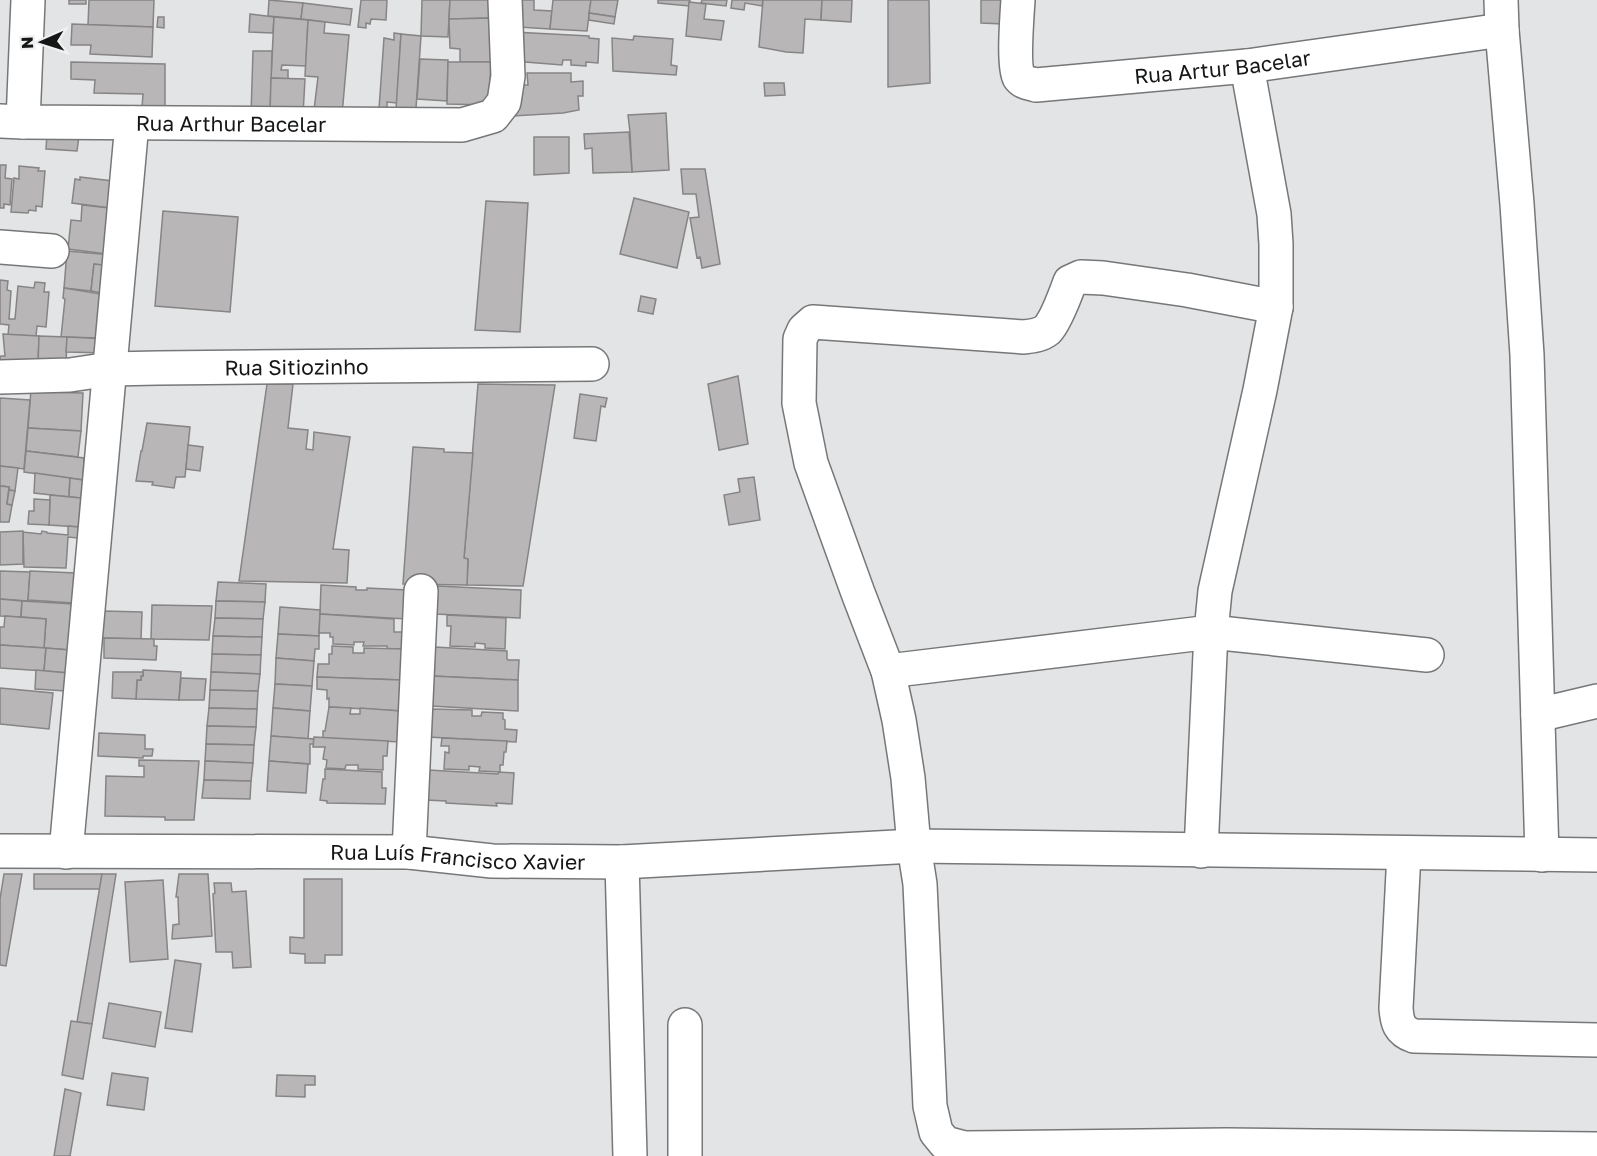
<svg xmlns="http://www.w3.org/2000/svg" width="1597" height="1156" font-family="'Golos Text',sans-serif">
<rect width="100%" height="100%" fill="#e3e4e6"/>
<g fill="#b8b6b7" stroke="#868485" stroke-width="1.5">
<rect x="69" y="0" width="17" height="4"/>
<polygon points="89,0 154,0 153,27 88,25"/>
<polygon points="269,0 303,3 301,19 268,16"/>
<polygon points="361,0 387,0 386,20 371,19 370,24 366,23 366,28 358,27"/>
<polygon points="422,0 450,0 448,37 421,36"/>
<polygon points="450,0 492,0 492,18 449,19"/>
<polygon points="512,0 534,0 534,10 552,11 550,29 519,27"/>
<polygon points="553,0 591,0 587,31 550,29"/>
<polygon points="591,0 618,0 615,17 589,13"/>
<polygon points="658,0 690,0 689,6 658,3"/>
<polygon points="702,0 727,0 726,6 701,3"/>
<polygon points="732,0 763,0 762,6 745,3 744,10 731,8"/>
<polygon points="763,0 822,0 821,20 805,19 803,53 786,52 759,47"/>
<polygon points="822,0 852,0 851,22 821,20"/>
<polygon points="888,0 929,0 930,83 888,87"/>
<polygon points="981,0 1004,0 1003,24 981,23"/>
<polygon points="689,2 706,4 704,19 724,21 721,40 686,36"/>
<polygon points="303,3 352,9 350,25 301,19"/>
<polygon points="589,13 615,17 614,24 589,20"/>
<polygon points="250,14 274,17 273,33 249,32"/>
<polygon points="158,17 164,17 164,28 157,27"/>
<polygon points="274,17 308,20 306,66 282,65 281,70 288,70 288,79 271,78"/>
<polygon points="492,18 491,62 460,62 460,49 450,48 449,19"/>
<polygon points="308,20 325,22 324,33 349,35 342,115 314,110 318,77 305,76"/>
<polygon points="72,24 153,27 152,57 90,54 91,45 71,45"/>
<polygon points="513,32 589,36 589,38 599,39 598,63 586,62 586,66 571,65 571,60 563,60 562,65 513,61"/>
<polygon points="394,33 401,34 397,103 387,102 387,108 379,109 384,38 394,40"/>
<polygon points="401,34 421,36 416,108 396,109"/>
<polygon points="634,36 673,39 671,65 677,66 676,75 613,71 612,38 633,40"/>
<polygon points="253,51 272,51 270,116 251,115"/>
<polygon points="420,59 448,60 447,101 417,99"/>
<polygon points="71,62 165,64 165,109 142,108 143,94 94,93 95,80 71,79"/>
<polygon points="448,62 491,62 489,105 447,104"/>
<polygon points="527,73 571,73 571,82 583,81 583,96 578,96 579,110 563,113 513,116 514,85 528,85"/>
<polygon points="271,78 305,79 303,115 270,114"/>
<polygon points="764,83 784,83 785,95 765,96"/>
<polygon points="666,113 669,170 632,172 630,132 628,115"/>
<polygon points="629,132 632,172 593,173 592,148 585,149 584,134"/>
<polygon points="47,134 79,136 77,151 46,149"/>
<polygon points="534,137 569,137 569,173 534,175"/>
<polygon points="0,165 6,165 5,178 12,179 10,205 4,204 4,208 0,208"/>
<polygon points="19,166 39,168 38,171 45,171 42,207 36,206 36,211 29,210 28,213 11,212 14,178 19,179"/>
<polygon points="681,169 705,169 720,264 702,268 700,257 697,258 690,218 699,217 696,194 683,194"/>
<polygon points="80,177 121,182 118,209 72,203 75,179 80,180"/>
<polygon points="634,198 689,212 677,268 620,254"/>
<polygon points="486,201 528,203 520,332 475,330"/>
<polygon points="82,205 119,209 114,255 68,249 71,220 81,221"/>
<polygon points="163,211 238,217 230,312 155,306"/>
<polygon points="67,251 112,255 110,266 94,264 91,291 64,288"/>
<polygon points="94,264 110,266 107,294 91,291"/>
<polygon points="0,280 8,281 7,290 11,291 9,319 15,319 18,286 34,288 35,282 45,283 44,292 49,292 46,327 37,326 36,336 8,335 9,325 0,324"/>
<polygon points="64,288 107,295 100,338 61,337 65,299 63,298"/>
<polygon points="641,296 656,299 653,314 638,311"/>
<polygon points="3,334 39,336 38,365 0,369 0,358 1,356 5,356"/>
<polygon points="39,336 67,337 66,366 38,365"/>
<polygon points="67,337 108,339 107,353 66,352"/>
<polygon points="738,376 748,444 719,450 708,384"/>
<polygon points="267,384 293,384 288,428 308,430 306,449 313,450 314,432 350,437 333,549 349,550 347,583 239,581"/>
<polygon points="478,384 555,385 523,586 467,585 468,559 464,558"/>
<polygon points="31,390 42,390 42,392 83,393 81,431 28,428"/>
<polygon points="580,394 607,398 605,407 601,406 596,441 574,438"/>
<polygon points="0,398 30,400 24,469 0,466"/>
<polygon points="147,423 190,427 185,477 176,477 174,488 152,485 153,482 136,481 141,451 142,451"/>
<polygon points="28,428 81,431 78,457 26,451"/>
<polygon points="188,445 203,447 200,471 186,469"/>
<polygon points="413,447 444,449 444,452 473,453 464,558 468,559 467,585 403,584"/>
<polygon points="26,451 84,458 83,480 24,472"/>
<polygon points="0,466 18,468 15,491 9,490 9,487 0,486"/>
<polygon points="35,473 70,478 69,497 34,493"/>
<polygon points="754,477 760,520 729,525 724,495 740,492 738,479"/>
<polygon points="70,478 83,480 81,498 69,497"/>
<polygon points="0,486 9,487 7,504 12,505 9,522 0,522"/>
<polygon points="9,490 15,491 12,505 7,504"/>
<polygon points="50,495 81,498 79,527 49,525"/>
<polygon points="34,499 50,500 49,525 28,524 29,511 34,511"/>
<polygon points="68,526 79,527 78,538 68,537 66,568 24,567 23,532 41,534 42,531 47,532 47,533 68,535"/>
<polygon points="23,531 23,564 0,565 0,532"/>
<polygon points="0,571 30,572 28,601 0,599"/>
<polygon points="30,571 76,573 74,603 28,600"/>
<polygon points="218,582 266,584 265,602 216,601"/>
<polygon points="321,585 356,587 356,590 367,590 367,588 408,590 407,619 320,614"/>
<polygon points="437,586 521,590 520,618 435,614"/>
<polygon points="0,599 22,601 21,617 0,616"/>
<polygon points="22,601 74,604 70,650 44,648 46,619 21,617"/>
<polygon points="216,601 265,602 263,619 215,618"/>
<polygon points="152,605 212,606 209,640 151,639"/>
<polygon points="280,607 320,610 319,636 278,634"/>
<polygon points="103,611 142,612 141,639 100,638"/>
<polygon points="320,614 394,619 394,632 405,632 405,649 387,649 387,646 363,646 364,642 354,642 354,645 333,644 333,637 330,637 330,633 319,633"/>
<polygon points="447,615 506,618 505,649 485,648 485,644 475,643 475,647 450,646 451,626 447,626"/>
<polygon points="5,616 46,619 44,648 0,645 0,627 4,627"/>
<polygon points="215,618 263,619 262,637 213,636"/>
<polygon points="278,634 319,636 319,649 315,649 314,661 276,658"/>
<polygon points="213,636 262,637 261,655 212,654"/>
<polygon points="104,638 154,639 154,646 157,646 156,660 104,658"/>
<polygon points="0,645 46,648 44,671 0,668"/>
<polygon points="332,646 353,647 353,653 364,653 364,648 405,649 402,680 317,677 318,664 329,664 329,654 332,654"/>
<polygon points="434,647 507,651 507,659 508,660 519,660 518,680 432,676"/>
<polygon points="46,648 70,650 68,673 44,671"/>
<polygon points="212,654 261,655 260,674 211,672"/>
<polygon points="276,658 314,661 312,686 275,684"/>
<polygon points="36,670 68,673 66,691 35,689"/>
<polygon points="143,670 181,672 179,700 136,699 137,680 141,680 141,676 143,676"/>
<polygon points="113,672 143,672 143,676 141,676 141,680 137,680 136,699 112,698"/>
<polygon points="211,672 260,674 258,691 210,690"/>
<polygon points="432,676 518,680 518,711 431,706"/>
<polygon points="317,677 402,680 401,711 329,707 329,698 327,699 327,690 317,689"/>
<polygon points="181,678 206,679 204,700 179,700"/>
<polygon points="275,684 312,686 310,711 273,708"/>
<polygon points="0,688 53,693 49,729 0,724"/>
<polygon points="210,690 258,691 257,709 209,708"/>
<polygon points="329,707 351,708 350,714 360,714 360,708 401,711 400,742 323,738 323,731 325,731"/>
<polygon points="209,708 257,709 256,727 207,726"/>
<polygon points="273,708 310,711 308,739 271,736"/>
<polygon points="430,709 472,710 472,716 481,716 482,712 503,713 503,719 505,720 505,729 517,730 516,742 429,737"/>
<polygon points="207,726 256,727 254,745 206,744"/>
<polygon points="99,733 145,735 145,749 153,749 152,756 143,756 143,758 98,756"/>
<polygon points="271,736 314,739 314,744 310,744 310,764 269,761"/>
<polygon points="314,737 388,741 387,756 383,756 383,770 358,769 358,765 346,765 345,769 326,768 327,760 323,759 325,747 313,747"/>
<polygon points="442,738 507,741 506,752 504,752 503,765 500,765 500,772 479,771 480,767 469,766 469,770 444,769 445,752 449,753 449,746 441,746"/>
<polygon points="206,744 254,745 253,763 205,761"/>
<polygon points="139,760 199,761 194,820 165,820 165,817 105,816 106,776 144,777 144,766 139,766"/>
<polygon points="205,761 253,763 251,781 204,780"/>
<polygon points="269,761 308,764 306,793 267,791"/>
<polygon points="325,769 382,772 382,788 386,788 385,804 327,803 327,801 320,800 323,779 325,779"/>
<polygon points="428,770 498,774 499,772 514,773 512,804 496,803 497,806 446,803 446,801 426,800"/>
<polygon points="204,780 251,781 250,799 202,798"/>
<polygon points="4,874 22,874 6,966 0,965 0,899"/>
<polygon points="34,874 102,874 100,889 34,889"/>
<polygon points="102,874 116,874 92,1024 77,1022"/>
<polygon points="179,874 208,874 212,936 172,939 173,925 179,924 178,897 176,897"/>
<polygon points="304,879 342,879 342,955 325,955 325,963 305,963 305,954 290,953 290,937 304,938"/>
<polygon points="163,880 168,959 130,962 125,882"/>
<polygon points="214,883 231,883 232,892 246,891 251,967 233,968 232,952 216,952 213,894 215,893"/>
<polygon points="175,960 201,964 192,1032 165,1028"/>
<polygon points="109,1003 161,1012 155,1047 103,1038"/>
<polygon points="71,1021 92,1024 83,1079 62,1075"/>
<polygon points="112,1073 148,1078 144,1110 107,1105"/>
<polygon points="277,1075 315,1076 315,1085 305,1085 305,1097 276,1096"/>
<polygon points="65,1089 81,1093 70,1156 54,1156"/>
</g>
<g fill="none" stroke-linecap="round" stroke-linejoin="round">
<defs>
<g id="minor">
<path id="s1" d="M1018 0C1017 15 1013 66 1019 77 1023 83 1030 83 1036 85L1247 66 1502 30"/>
<polyline points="1501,0 1502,30 1517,204 1527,355 1542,855"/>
<path id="s2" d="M0 121 23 122 462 125 493 116 504 102 508 76 505 0"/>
<polyline points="23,122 28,0"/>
<polyline points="0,247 52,251"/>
<path d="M1276 307 1187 290 1103 278 1081 277 1070 282C1066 293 1055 322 1047 330 1041 335 1032 336 1024 337L813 322 804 330 800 339 799 403 811 463 858 593 888 671 899 720 908 778 914 846 920 884 930 1106 936 1132 945 1143 964 1148 1226 1145 1597 1149"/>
<path id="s3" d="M0 377 70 375 110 369 158 368 592 364"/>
<polyline points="888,671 1211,632 1427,655"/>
<polyline points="1538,715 1597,701"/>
<path id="s4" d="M0 851 409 852 492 861 622 862 914 846 1597 855"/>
<polyline points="1201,851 1211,632 1215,591 1260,390 1276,307 1276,244 1274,214 1247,66"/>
<polyline points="66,852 132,123"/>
<polyline points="409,852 421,591"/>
<path d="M1404 853 1396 1008C1397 1022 1399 1031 1414 1036L1597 1040"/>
<polyline points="622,862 630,1156"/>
<polyline points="685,1025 685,1156"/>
</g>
</defs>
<use href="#minor" stroke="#767778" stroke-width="36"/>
<use href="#minor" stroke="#fff" stroke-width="33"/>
</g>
<g text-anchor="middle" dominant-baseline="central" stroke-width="6" stroke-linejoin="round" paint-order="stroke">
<g font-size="21" fill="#151616" stroke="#f0f1f3">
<text stroke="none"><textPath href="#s1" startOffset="284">Rua Artur Bacelar</textPath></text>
<text stroke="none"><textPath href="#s2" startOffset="231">Rua Arthur Bacelar</textPath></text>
<text stroke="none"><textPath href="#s3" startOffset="297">Rua Sitiozinho</textPath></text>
<text stroke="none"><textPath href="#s4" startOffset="458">Rua Luís Francisco Xavier</textPath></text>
</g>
</g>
<g transform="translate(42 42) rotate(267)" stroke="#f0f1f3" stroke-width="4.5" paint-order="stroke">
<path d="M0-4.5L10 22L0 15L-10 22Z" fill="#151616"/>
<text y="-9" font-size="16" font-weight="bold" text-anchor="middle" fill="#151616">N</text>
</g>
</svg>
